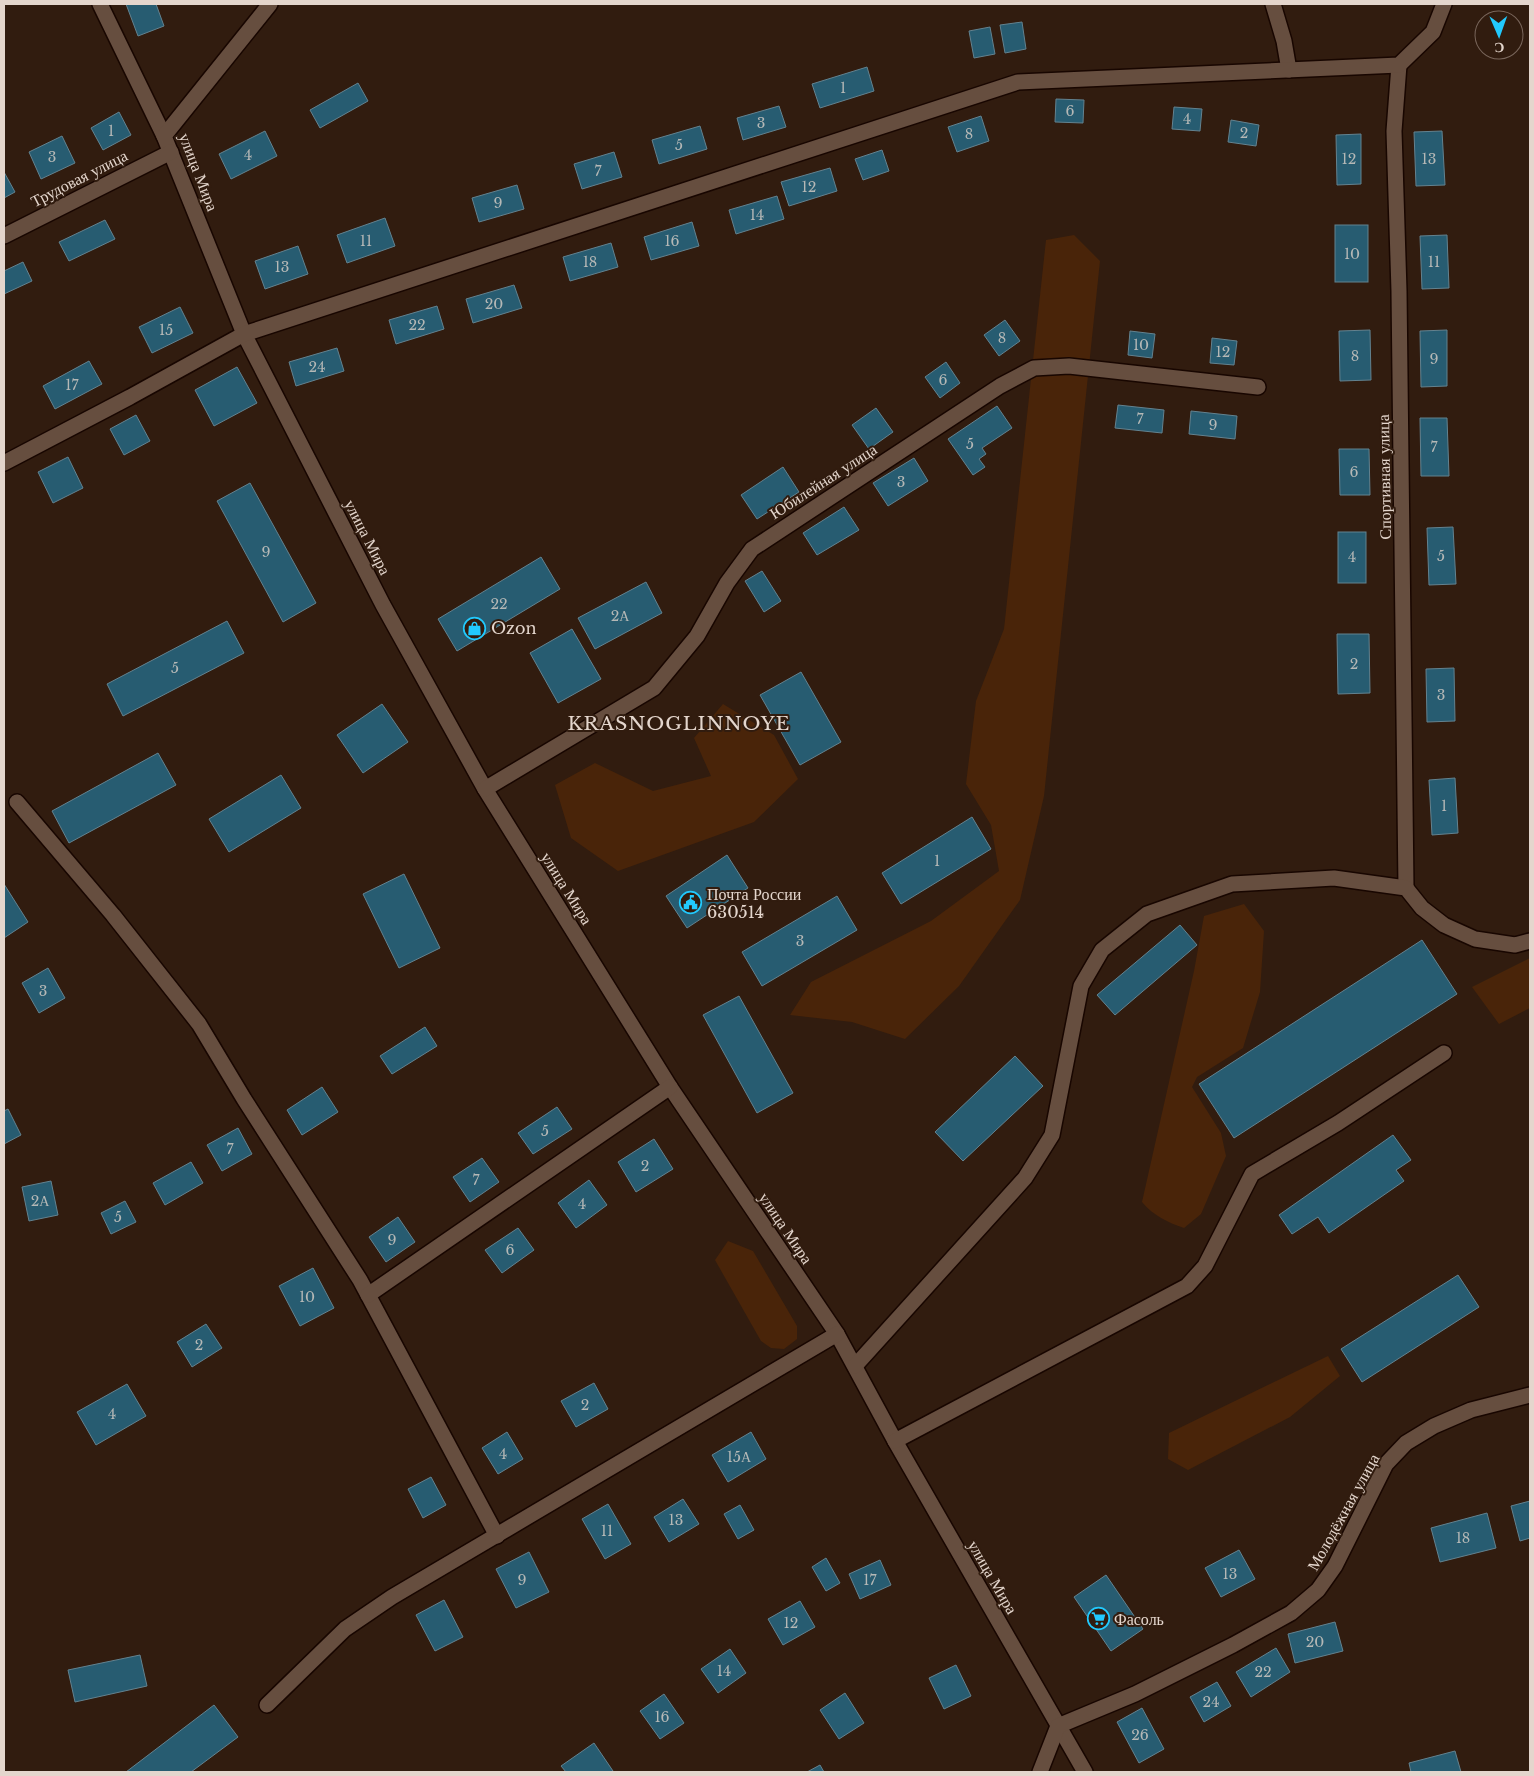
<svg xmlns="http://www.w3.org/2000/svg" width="1534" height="1776" font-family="'Libre Baskerville',serif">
<rect width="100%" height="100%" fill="#311c0f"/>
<g fill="#492409">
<polygon points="1074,235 1100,261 1044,796 1020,900 959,986 905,1039 852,1022 790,1015 811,982 931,921 999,871 991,825 966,784 976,701 1004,629 1046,240"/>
<polygon points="723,704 774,735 798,779 754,822 618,871 571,838 555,785 595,763 653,791 711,776 694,738"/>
<path d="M1244 904 1264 931 1260 992 1243 1048 1197 1077 1192 1087 1221 1133 1226 1156 1201 1214 1184 1228C1167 1222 1154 1216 1142 1202L1194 971 1204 916Z"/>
<polygon points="1530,958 1530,1008 1499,1024 1472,987"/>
<polygon points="728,1241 753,1251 797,1326 797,1339 784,1349 771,1348 761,1341 715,1260"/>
<polygon points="1328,1356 1340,1376 1290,1417 1188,1470 1168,1459 1169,1433"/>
</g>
<g fill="#275c71" stroke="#63828f">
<polygon points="126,4 156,4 164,26 138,36"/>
<polygon points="1022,22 1026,49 1005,53 1000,25"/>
<polygon points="990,27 995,54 974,58 969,31"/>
<polygon points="867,67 874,91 820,108 812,84"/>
<polygon points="358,83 368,101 320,128 310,110"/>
<polygon points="1056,99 1084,100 1083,123 1055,122"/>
<polygon points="779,106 786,127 743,140 737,118"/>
<polygon points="1174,107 1202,109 1200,131 1172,129"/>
<polygon points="119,112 131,135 103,150 91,128"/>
<polygon points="981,116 989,141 957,152 948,127"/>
<polygon points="1231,120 1259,125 1256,146 1228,142"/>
<polygon points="700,126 707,149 659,164 652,140"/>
<polygon points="265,131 277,156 231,179 219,154"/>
<polygon points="1442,131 1445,185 1416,186 1414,132"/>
<polygon points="1361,134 1361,184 1337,185 1336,135"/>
<polygon points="62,136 75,163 41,179 29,152"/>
<polygon points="882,150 889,171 863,180 855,159"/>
<polygon points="614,152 622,177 582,189 574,164"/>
<polygon points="830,168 837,191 789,206 781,182"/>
<polygon points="4,172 15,192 4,198"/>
<polygon points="517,185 524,209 479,222 472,198"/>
<polygon points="777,196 784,219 736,234 729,210"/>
<polygon points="385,218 395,246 347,263 337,235"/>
<polygon points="105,220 115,239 69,261 59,242"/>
<polygon points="692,222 699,246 651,260 644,237"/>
<rect x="1335" y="225" width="33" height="57"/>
<polygon points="1447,235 1449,288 1422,289 1420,236"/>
<polygon points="611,243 618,267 570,281 563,257"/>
<polygon points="298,246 308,274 265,289 255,261"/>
<polygon points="23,262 32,281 4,294 4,271"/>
<polygon points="514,285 522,308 473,323 466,299"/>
<polygon points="437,306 444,329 396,344 389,320"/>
<polygon points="180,307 193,333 152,353 139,327"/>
<polygon points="1005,320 1020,341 999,356 984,335"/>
<polygon points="1370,330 1371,380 1340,381 1339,331"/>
<polygon points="1447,330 1447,386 1421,387 1420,331"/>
<polygon points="1130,331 1155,334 1152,358 1128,355"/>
<polygon points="1212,338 1237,341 1234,365 1210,363"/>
<polygon points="337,348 344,371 296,386 289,362"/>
<polygon points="89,361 102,384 55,409 43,386"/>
<polygon points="946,362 960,383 940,398 925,377"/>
<polygon points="237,367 257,403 214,426 195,390"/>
<polygon points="1118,405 1164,410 1162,433 1115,428"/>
<polygon points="997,406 1012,428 982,448 986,454 979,459 985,467 973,475 948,439"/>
<polygon points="876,408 893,432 869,449 852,425"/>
<polygon points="1191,411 1237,416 1235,439 1189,434"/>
<polygon points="136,415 150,441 124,455 110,429"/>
<polygon points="1420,418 1447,418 1449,476 1421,476"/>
<polygon points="1339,449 1369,449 1370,495 1340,495"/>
<polygon points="68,457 83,488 53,503 38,472"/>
<polygon points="914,458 928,481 888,506 873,483"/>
<polygon points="783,467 799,492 757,519 741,495"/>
<polygon points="250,483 316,603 283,622 217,501"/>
<polygon points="844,507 859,530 817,555 803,533"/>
<polygon points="1453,527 1456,584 1429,585 1427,528"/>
<rect x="1338" y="532" width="28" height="51"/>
<polygon points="541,557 560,589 457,651 438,619"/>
<polygon points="762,571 781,601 764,612 745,581"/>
<polygon points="646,582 662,613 595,649 578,618"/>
<polygon points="227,621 244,653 123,716 107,684"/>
<polygon points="572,629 601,679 558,703 530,653"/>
<polygon points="1337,634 1369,634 1370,693 1338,694"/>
<polygon points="1454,668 1455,721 1427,722 1426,669"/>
<polygon points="801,672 841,742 800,765 760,695"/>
<polygon points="382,704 408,742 363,773 337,735"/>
<polygon points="158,753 176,785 69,843 52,811"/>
<polygon points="281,775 301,808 229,852 209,819"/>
<polygon points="1455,778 1458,833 1432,835 1429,780"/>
<polygon points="972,817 991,849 901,904 882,873"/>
<polygon points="727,855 748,888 687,928 666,896"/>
<polygon points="404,874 440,948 399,968 363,894"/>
<polygon points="4,884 28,922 4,938"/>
<polygon points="837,896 857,930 762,986 742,952"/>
<polygon points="1180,925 1197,945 1115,1015 1097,995"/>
<polygon points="1422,940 1457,994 1234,1138 1199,1084"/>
<polygon points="48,968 65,998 39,1013 22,983"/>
<polygon points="739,996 793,1093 757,1113 703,1015"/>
<polygon points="425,1027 437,1046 392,1074 380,1056"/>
<polygon points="1015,1056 1043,1086 963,1161 935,1132"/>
<polygon points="322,1087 338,1112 302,1135 287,1110"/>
<polygon points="557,1107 572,1129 533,1154 518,1133"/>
<polygon points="8,1109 21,1135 4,1144 4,1111"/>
<polygon points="238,1128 252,1154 222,1171 207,1145"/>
<polygon points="1393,1135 1411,1160 1396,1170 1404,1181 1329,1233 1318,1217 1292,1234 1279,1215"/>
<polygon points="654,1139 673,1169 636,1192 618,1162"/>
<polygon points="482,1158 499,1182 470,1202 453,1177"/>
<polygon points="191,1162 203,1183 165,1205 153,1183"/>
<polygon points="589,1180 607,1205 576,1228 558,1203"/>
<polygon points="51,1181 58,1215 29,1221 22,1187"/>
<polygon points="125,1201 136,1222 111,1234 101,1213"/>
<polygon points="398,1217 415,1242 386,1262 369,1237"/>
<polygon points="518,1228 534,1250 502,1273 485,1250"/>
<polygon points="313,1268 334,1308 300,1326 279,1286"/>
<polygon points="1458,1275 1479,1307 1362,1382 1341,1349"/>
<polygon points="206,1324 222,1348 192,1367 177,1342"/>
<polygon points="594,1383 608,1409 576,1427 561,1401"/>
<polygon points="127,1384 146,1416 96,1445 77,1412"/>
<polygon points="507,1432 523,1459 498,1474 482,1448"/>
<polygon points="751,1432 766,1459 728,1482 712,1455"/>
<polygon points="431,1477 446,1505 423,1518 408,1489"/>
<polygon points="683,1499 699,1524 669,1542 654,1517"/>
<polygon points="1530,1501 1530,1538 1520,1541 1511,1506"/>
<polygon points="608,1504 631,1544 605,1559 582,1519"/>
<polygon points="740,1505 754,1530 738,1539 724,1514"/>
<polygon points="1487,1513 1496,1548 1440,1562 1431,1528"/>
<polygon points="1239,1550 1255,1579 1221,1597 1205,1568"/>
<polygon points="529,1552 549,1592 516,1608 496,1569"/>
<polygon points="826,1558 840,1583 826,1591 812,1567"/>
<polygon points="880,1560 891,1585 860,1599 849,1574"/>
<polygon points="1106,1575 1143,1629 1111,1651 1074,1597"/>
<polygon points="444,1600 463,1637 435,1651 416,1615"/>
<polygon points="800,1601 815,1627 783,1645 768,1619"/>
<polygon points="1335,1622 1343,1651 1295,1663 1288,1634"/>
<polygon points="1276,1648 1290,1672 1251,1697 1236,1672"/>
<polygon points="730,1649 746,1673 718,1693 701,1669"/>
<polygon points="140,1655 147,1686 75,1702 68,1670"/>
<polygon points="956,1665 971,1696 944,1709 929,1678"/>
<polygon points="1217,1682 1231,1706 1204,1722 1190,1697"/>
<polygon points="845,1693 864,1723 839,1739 820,1710"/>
<polygon points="664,1694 684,1723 660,1739 640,1711"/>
<polygon points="214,1705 238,1737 191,1772 126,1772"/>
<polygon points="1142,1708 1164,1749 1139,1763 1117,1722"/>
<polygon points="594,1743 613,1771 610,1772 566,1772 561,1766"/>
<polygon points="1455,1751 1461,1772 1411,1772 1409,1763"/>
<polygon points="820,1765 824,1772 807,1772"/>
</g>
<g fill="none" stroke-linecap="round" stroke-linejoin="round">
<defs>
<g id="minor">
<polyline points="100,4 164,136"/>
<polyline points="270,4 164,136 244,334 383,605 485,789 670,1087 837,1334 895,1441 1085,1772"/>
<polyline points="1273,4 1284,41 1289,70"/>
<polyline points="1399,65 1394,131 1399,291 1406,888"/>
<polyline points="4,236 171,152"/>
<polyline points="4,463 130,397 244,334 1018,82 1399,65 1433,32 1444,4"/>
<polyline points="485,789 654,688 697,636 727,583 752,549 1000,386 1034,368 1069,366 1258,387"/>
<polyline points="17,802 113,915 199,1024 244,1099 360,1280 497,1536"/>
<polyline points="368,1295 670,1087"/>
<polyline points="855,1366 1025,1178 1052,1135 1081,986 1102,950 1147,914 1232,884 1334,878 1406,888 1422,908 1444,925 1475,939 1515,945 1530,941"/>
<polyline points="895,1441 1187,1286 1205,1266 1252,1174 1338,1123 1444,1053"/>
<polyline points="267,1705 345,1629 392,1597 837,1334"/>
<polyline points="1040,1772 1058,1726 1135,1694 1233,1645 1291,1613 1318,1590 1335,1566 1386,1464 1406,1443 1434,1426 1471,1410 1530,1395"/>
</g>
</defs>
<use href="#minor" stroke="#180600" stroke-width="18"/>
<use href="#minor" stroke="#664e3f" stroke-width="15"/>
</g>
<defs>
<symbol id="shop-ring" viewBox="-11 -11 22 22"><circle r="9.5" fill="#311c0f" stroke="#22c9fd" stroke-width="1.5"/><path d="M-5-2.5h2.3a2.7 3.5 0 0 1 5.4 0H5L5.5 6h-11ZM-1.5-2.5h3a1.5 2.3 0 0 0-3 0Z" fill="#22c9fd"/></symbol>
<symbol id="civic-ring" viewBox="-11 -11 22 22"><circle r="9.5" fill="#311c0f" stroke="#22c9fd" stroke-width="1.5"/><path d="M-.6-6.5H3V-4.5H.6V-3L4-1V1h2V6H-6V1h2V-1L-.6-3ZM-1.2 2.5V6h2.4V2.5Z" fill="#22c9fd"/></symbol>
<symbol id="supermarket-ring" viewBox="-11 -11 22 22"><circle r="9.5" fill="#311c0f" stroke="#22c9fd" stroke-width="1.5"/><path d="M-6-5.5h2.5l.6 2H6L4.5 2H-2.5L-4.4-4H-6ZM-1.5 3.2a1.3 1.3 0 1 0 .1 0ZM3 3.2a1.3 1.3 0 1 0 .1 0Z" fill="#22c9fd"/></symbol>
</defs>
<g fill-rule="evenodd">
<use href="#shop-ring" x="462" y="616" width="25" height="25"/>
<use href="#civic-ring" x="678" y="890" width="25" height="25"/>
<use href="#supermarket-ring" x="1086" y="1606" width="25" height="25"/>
</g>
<g text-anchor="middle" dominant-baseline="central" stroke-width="4" stroke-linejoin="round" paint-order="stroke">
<g font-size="14" fill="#b5b8b6">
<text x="843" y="88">1</text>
<text x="1070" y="111">6</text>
<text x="1187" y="119">4</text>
<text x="761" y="123">3</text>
<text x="111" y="131">1</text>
<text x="1244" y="133">2</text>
<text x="969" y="134">8</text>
<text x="679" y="145">5</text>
<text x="248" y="155">4</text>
<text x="52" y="157">3</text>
<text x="1349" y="159">12</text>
<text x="1429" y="159">13</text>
<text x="598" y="171">7</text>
<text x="809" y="187">12</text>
<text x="498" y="203">9</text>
<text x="757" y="215">14</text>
<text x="366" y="241">11</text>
<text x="672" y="241">16</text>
<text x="1352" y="254">10</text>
<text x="590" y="262">18</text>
<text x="1434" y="262">11</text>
<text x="282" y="267">13</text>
<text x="494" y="304">20</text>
<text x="417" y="325">22</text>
<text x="166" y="330">15</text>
<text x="1002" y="338">8</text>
<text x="1141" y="345">10</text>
<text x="1223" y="352">12</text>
<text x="1355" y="356">8</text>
<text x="1434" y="359">9</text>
<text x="317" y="367">24</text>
<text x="943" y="380">6</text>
<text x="72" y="385">17</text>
<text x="1140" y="419">7</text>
<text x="1213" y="425">9</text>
<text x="970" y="444">5</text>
<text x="1434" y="447">7</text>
<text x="1354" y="472">6</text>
<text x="901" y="482">3</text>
<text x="266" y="552">9</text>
<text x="1441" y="556">5</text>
<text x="1352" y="557">4</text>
<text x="499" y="604">22</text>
<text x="620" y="616">2А</text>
<text x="1354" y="664">2</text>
<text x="175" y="668">5</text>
<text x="1441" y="695">3</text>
<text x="1444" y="806">1</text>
<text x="937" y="861">1</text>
<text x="800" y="941">3</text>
<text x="43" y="991">3</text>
<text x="545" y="1131">5</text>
<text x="230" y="1149">7</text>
<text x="645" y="1166">2</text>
<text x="476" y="1180">7</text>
<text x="40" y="1201">2А</text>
<text x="582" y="1204">4</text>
<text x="118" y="1217">5</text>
<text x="392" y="1240">9</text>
<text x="510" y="1250">6</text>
<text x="307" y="1297">10</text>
<text x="199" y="1345">2</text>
<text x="585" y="1405">2</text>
<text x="112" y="1414">4</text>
<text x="503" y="1454">4</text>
<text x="739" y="1457">15А</text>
<text x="676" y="1520">13</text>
<text x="607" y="1531">11</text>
<text x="1463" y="1538">18</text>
<text x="1230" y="1574">13</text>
<text x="522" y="1580">9</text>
<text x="870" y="1580">17</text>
<text x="791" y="1623">12</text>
<text x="1315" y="1642">20</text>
<text x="724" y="1671">14</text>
<text x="1263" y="1672">22</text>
<text x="1211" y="1702">24</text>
<text x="662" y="1717">16</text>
<text x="1140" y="1735">26</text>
</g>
<g font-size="16" fill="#e4d6cd" stroke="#311c0f">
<text transform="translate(199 172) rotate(69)">улица Мира</text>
<text transform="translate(79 178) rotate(-27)">Трудовая улица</text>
<text transform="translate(1384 477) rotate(-91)">Спортивная улица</text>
<text transform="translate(823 481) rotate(-33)">Юбилейная улица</text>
<text transform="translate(368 537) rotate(63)">улица Мира</text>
<text transform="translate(567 888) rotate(58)">улица Мира</text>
<text transform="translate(786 1228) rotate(56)">улица Мира</text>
<text transform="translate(1343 1512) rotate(-61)">Молодёжная улица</text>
<text transform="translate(993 1577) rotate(60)">улица Мира</text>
</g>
<g font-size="16" fill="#e4d6cd" stroke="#311c0f" text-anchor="start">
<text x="491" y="628">Ozon</text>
<text x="707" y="894">Почта России<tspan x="707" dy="18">630514</tspan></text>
<text x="1114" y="1619">Фасоль</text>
</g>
<g font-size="19" letter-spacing="1" fill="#e4d6cd" stroke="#311c0f">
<text x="679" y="723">KRASNOGLINNOYE</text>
</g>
</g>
<rect width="1534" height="1776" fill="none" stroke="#e4d6cd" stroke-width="10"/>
<g transform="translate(1499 35) rotate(178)"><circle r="24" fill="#311c0f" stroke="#79665b"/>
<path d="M0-4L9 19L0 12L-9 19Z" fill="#22c9fd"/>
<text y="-8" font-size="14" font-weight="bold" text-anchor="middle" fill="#e4d6cd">С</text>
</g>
</svg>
